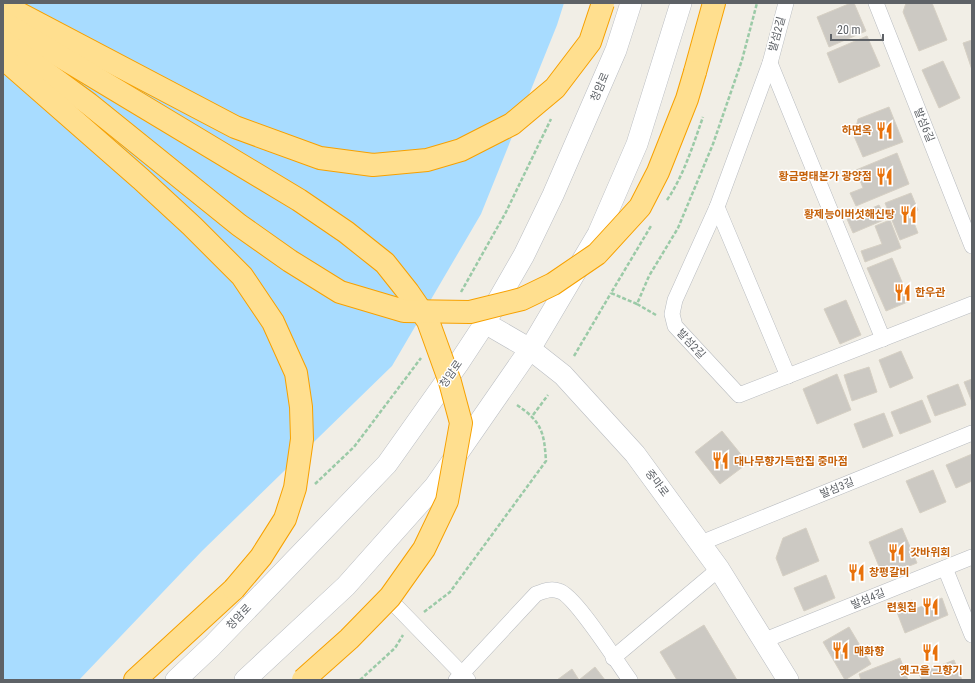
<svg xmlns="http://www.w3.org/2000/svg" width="975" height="683" font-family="'Roboto Condensed','Noto Sans KR',sans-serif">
<rect width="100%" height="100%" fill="#f1eee6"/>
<polygon fill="#a8dcff" points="3,3 564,3 557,25 481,214 392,366 202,551 79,680 3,680"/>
<g fill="#ccc9c3" stroke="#d6d0c4">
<polygon points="851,3 854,3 866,31 829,47 817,17"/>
<polygon points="906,3 932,3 947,40 919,51 903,12"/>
<polygon points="867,36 880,66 839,83 827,53"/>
<polygon points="972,40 972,70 963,43"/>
<polygon points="943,61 960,98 939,108 922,70"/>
<polygon points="889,107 903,142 863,157 854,136 858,119"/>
<polygon points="897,153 909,184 856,206 850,193 863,188 856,170"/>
<polygon points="911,193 918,210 910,213 918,233 900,240 885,203"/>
<polygon points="879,205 886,219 853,233 847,219"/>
<polygon points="890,220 901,248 865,262 861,251 882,244 875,226"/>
<polygon points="892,258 910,301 886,311 867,268"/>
<polygon points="846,300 861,335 840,344 824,309"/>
<polygon points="901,351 913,378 890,388 879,360"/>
<polygon points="869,367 877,392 852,401 844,375"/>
<polygon points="837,374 851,410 817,424 803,389"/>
<polygon points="972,379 972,402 964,382"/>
<polygon points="958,384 966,405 935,416 927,396"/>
<polygon points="922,400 931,422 900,434 891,412"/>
<polygon points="884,413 893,436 863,448 854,424"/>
<polygon points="722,431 748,463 720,484 695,452"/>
<polygon points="972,454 972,481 956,488 946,465"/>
<polygon points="933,470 946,502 920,513 906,481"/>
<polygon points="806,528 819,561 783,576 776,558 783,538"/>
<polygon points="902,528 917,563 883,576 869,542"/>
<polygon points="826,575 835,598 804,611 794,588"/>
<polygon points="942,598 948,615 905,633 895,607 912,600 915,609"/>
<polygon points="704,625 737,680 677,680 660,652"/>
<polygon points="849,627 871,664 845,680 823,642"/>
<polygon points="900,658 908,680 861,680 859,674"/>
<polygon points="954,660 962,680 922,680 919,674"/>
<polygon points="595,667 605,680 557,680 572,669 579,680"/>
</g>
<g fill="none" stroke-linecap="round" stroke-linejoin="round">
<defs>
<g id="street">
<polyline points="786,3 770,63 717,207 675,300 672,314 675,326 739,395 972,304"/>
<polyline points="876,3 972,246"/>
<polyline points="770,63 883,339"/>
<polyline points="717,207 788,376"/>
<polyline points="701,543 972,433"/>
<polyline points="945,568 972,635"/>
<polyline points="397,607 468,680"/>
<polyline points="765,640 972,557"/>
<polyline points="613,658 719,569"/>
<path d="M456 680 536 594C544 591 551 588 559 591 575 595 618 664 630 680"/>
</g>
<g id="secondary">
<polyline points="485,323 530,349 563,375 635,454 719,569 788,680"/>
<polyline points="176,680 212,646 387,464 458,364 485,323 524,255 553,195 616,50 631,3"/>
<polyline points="245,680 346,586 435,486 530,349 598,234 637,144 681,3"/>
</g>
<g id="highway">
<polyline points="695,72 714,3"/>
<polyline points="135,680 234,589"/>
</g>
</defs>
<use href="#street" stroke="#b9bcc0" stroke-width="16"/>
<use href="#secondary" stroke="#babdc2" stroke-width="22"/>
<use href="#highway" stroke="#f7a100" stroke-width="24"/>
<g stroke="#9bcaa7" stroke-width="2.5" stroke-dasharray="4 2" stroke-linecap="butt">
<path d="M667 200C684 175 693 145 703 117"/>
<polyline points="461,292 506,212 551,119"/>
<polyline points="637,304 611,293 651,226"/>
<polyline points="656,315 637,304 649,276 678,228 713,144 742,60 757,3"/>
<polyline points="574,356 611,293"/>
<polyline points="533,415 548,395"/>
<polyline points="315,484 354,447 421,358"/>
<path d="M424 612 450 592 546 461C544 432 542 422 517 405"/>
<polyline points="360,680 395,648 403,635"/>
</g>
<use href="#street" stroke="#fff" stroke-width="15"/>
<use href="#secondary" stroke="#fff" stroke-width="21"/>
<use href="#highway" stroke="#ffdf8f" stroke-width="22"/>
<defs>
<g id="highway-bridge">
<polyline points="3,5 235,127 320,158 373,165 427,160 461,150 512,124 555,88 590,42 603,3"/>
<polyline points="3,22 299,200 346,232 385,263 408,292 428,321 450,382 461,423 447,501 424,549 390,597 349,639 303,680"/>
<polyline points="3,41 89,104 239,225 290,261 340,292 404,311 470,312 522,299 553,284 597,254 640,207 658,172 687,99 695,72"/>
<polyline points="3,58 141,179 192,226 242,276 273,322 296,373 301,407 302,439 295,488 285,519 261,557 234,589"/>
</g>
</defs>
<use href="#highway-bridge" stroke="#f7a100" stroke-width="24" stroke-linecap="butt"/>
<use href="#highway-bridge" stroke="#ffdf8f" stroke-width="22"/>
</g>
<defs>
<symbol id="restaurant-bare" viewBox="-9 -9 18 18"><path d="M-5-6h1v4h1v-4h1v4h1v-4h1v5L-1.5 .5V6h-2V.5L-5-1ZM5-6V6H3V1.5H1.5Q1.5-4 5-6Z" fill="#e8710a" stroke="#fff" stroke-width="2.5" paint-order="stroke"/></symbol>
</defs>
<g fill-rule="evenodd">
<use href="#restaurant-bare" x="872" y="118" width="25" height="25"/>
<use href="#restaurant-bare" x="872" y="164" width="25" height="25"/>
<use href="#restaurant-bare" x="896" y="202" width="25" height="25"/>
<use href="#restaurant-bare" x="890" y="280" width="25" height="25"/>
<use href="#restaurant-bare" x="708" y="448" width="25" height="25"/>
<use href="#restaurant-bare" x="884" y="540" width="25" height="25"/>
<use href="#restaurant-bare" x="844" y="560" width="25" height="25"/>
<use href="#restaurant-bare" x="918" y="594" width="25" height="25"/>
<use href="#restaurant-bare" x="828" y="638" width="25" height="25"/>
<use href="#restaurant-bare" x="918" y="640" width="25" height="25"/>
</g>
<g text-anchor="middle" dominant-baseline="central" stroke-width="3" stroke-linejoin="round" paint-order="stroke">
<g font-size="11" fill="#5e6267" stroke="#fff">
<text transform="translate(777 34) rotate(-75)">발섬2길</text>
<text transform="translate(600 87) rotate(-67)">청암로</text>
<text transform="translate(924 125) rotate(68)">발섬6길</text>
<text transform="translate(691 344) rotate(47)">발섬2길</text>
<text transform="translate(451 374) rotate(-55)">청암로</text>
<text transform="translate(657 483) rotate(53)">중마로</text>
<text transform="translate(837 488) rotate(-22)">발섬3길</text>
<text transform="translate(868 599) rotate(-22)">발섬4길</text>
<text transform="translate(239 617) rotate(-46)">청암로</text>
</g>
<g font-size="11" font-weight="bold" fill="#c56008" stroke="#fff" text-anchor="start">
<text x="872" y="130" text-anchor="end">하면옥</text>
<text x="872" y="176" text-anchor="end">황금명태본가 광양점</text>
<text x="895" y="214" text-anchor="end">황제능이버섯해신탕</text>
<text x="915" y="292">한우관</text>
<text x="734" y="461">대나무향가득한집 중마점</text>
<text x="910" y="552">갓바위회</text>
<text x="869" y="572">창평갈비</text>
<text x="917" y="607" text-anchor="end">련횟집</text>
<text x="854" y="651">매화향</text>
<text x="931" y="670" text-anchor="middle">옛고을 그향기</text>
</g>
</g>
<rect width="975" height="683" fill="none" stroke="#5e6267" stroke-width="8"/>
<path d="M831 34v6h52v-6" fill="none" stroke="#5e6267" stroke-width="2"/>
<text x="837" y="34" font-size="12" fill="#5e6267" stroke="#ffffff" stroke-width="3" paint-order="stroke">20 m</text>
</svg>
